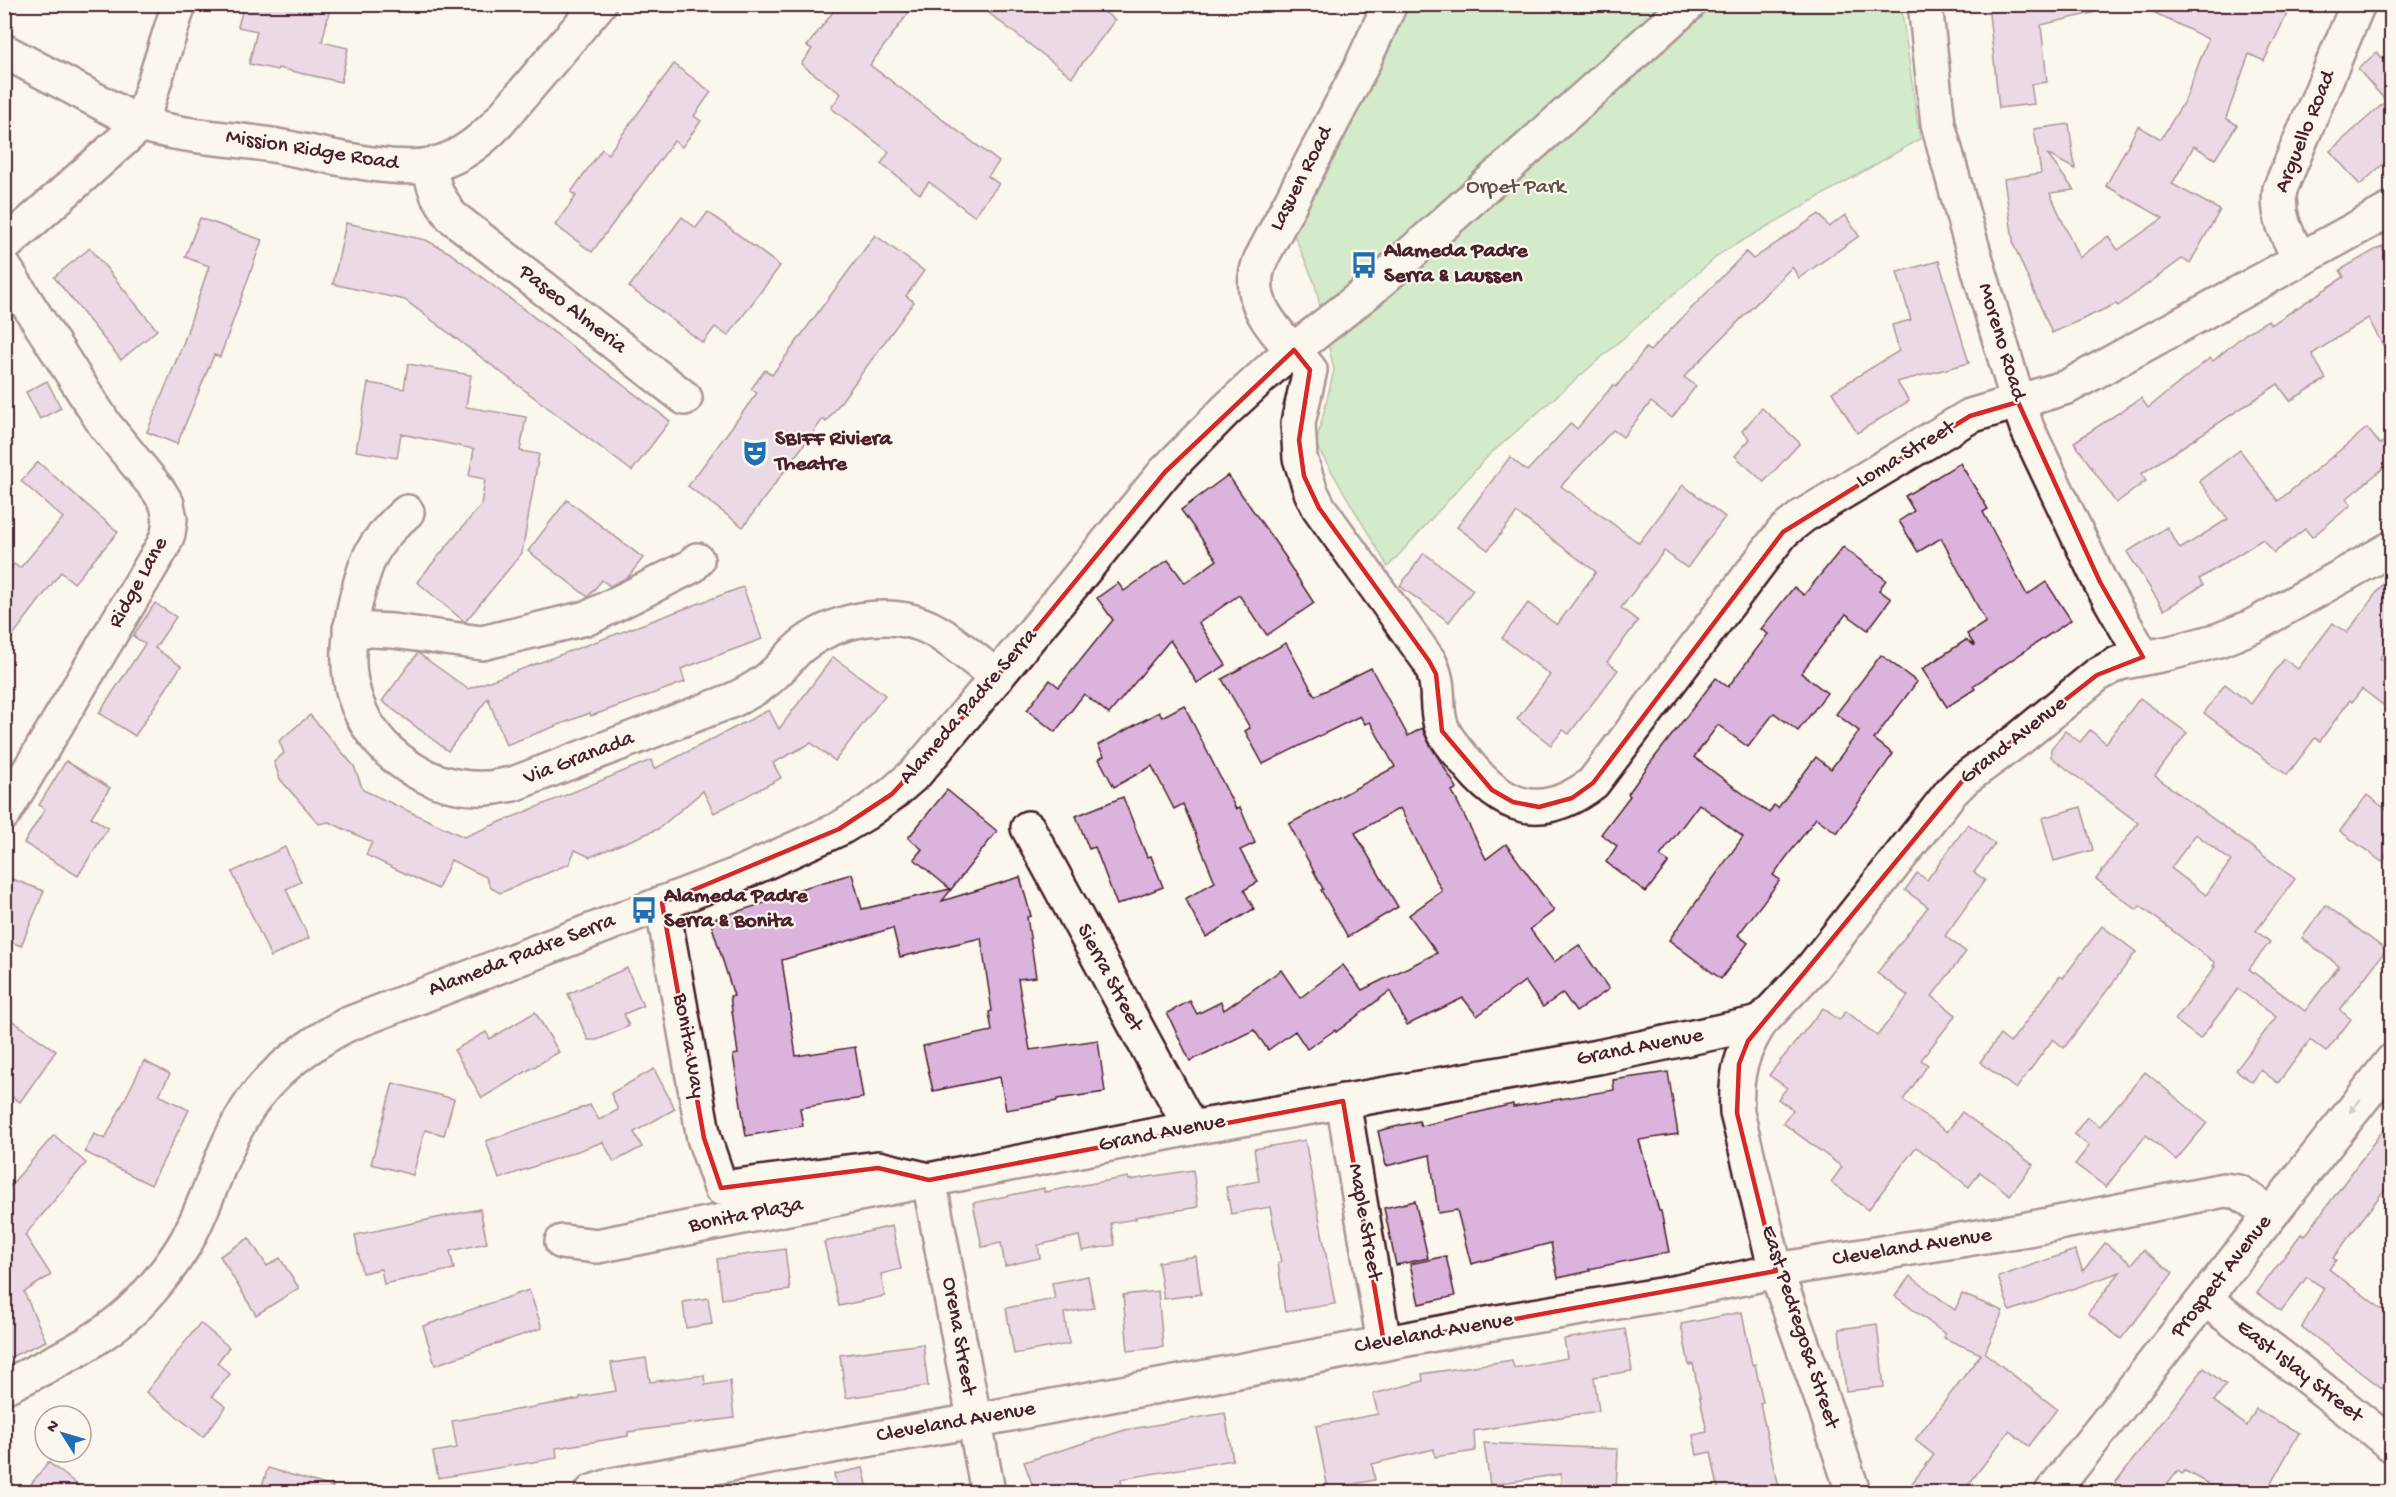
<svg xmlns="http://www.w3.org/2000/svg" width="2396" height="1497" font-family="'Gochi Hand',sans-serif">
<rect width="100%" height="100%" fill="#fbf7ec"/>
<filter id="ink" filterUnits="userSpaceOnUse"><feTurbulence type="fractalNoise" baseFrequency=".0167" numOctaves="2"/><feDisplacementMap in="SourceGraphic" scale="12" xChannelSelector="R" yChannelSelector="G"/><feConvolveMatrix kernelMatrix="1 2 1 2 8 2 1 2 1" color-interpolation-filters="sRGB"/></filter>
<g filter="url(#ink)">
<polygon fill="#a2dca1" stroke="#767e66" stroke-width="1.5" points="1402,5 1901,5 1920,139 1721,253 1488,456 1388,567 1316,445 1334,370 1315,284 1292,230"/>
<g fill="#dab4dd" stroke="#4a1f2b" stroke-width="1.5" fill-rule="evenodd">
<polygon points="244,4 316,4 330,8 322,42 348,48 341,82 278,68 277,70 249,64 257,31 238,27"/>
<polygon points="839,4 915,4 870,65 999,162 988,176 999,184 974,216 929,182 920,194 881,164 889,152 831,108 841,94 801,64 812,49 807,46"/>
<polygon points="977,4 1093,4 1115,20 1072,77"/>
<polygon points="1988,4 2092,4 2093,13 2041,25 2047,82 2031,84 2034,104 1999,108"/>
<polygon points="2137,4 2292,4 2264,61 2249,54 2226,118 2237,125 2215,159 2194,146 2172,184 2220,210 2190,263 2182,259 2118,306 2116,304 2052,333 2014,246 2004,179 2041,173 2034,129 2069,124 2075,169 2047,154 2074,190 2050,193 2079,258 2108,236 2118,250 2163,218 2106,186 2138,126 2161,139 2185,100 2208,39"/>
<polygon points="2377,52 2391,68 2391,157 2360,185 2330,151 2386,101 2358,69"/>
<polygon points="674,64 711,92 694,116 701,121 682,147 674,141 592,252 555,225 576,196 571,192 602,149 608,154"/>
<polygon points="708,212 780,266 728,336 715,327 703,343 629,287 682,217 696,228"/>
<polygon points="1819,214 1829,227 1845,215 1859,236 1799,278 1792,267 1684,377 1696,386 1672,418 1651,402 1623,437 1613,430 1561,486 1639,543 1683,485 1725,517 1687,568 1664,551 1621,608 1638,621 1607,662 1618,670 1569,734 1563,730 1551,745 1517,719 1550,675 1502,638 1528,603 1557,625 1596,572 1517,513 1488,550 1457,527 1510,457 1527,471 1571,423 1577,429 1613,385 1616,387 1646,348 1650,351 1746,252 1753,259"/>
<polygon points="200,218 262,240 220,357 214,355 177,444 147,432 183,344 209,266 185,257"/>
<polygon points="346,223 426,240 450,253 670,421 632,471 405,300 333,284"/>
<polygon points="875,235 924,271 906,296 914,302 826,422 823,419 743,527 688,486 757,393 751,389 765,370 772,375"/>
<polygon points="2382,246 2391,263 2391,360 2368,318 2312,354 2326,379 2290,401 2278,384 2141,474 2146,481 2116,503 2074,442 2141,398 2148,408 2210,358 2213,361 2245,334 2268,320 2271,325 2344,277 2340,270"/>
<polygon points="90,248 157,330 121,360 54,277"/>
<polygon points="1939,261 1969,363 1897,382 1909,401 1857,433 1832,392 1899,351 1892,325 1911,320 1897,272"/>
<polygon points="408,364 471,375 466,407 526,417 520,451 539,454 522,553 465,622 417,582 481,505 485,479 469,476 474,449 401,434 397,458 356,451 368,383 404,389"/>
<polygon points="47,381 61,408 40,419 26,392"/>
<polygon points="1762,408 1800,443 1764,482 1735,456 1750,439 1742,431"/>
<polygon points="2367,428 2380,444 2391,437 2391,462 2346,499 2351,505 2312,537 2305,529 2274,553 2263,539 2199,579 2203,585 2164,610 2127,552 2167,527 2180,549 2228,519 2199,481 2240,450 2278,501"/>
<polygon points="38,462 118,532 74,583 61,572 4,647 4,577 14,564 20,568 63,518 21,481"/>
<polygon points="1960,463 1988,509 1983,512 2027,595 2046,582 2071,620 1973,686 1975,689 1947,707 1922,669 1966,640 1975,646 1967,634 1986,622 1941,538 1918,552 1899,521 1914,511 1905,496"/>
<polygon points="1228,475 1287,559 1286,560 1314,603 1267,635 1239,595 1199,623 1226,665 1197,683 1170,640 1109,714 1084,694 1055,732 1027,710 1050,680 1059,687 1113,620 1097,598 1118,583 1124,591 1168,560 1185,583 1217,560 1181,510"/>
<polygon points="567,500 643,558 628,577 610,586 602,580 588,597 528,551"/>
<polygon points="1843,547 1886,580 1879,590 1891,599 1868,630 1846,614 1801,673 1827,693 1798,731 1774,713 1748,747 1718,725 1694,757 1769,813 1774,805 1778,808 1816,757 1831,769 1859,731 1836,714 1881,655 1917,682 1874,739 1893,754 1837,833 1816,818 1773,875 1780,880 1738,935 1748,943 1721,979 1669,940 1743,837 1699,804 1660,856 1669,862 1646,892 1606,862 1617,846 1601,834 1630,796 1628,794 1648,766 1716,678 1728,687 1768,634 1761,629 1794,587 1804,595"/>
<polygon points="1424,553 1473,590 1449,622 1400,586"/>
<polygon points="2391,573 2391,643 2380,658 2391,667 2391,711 2362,689 2352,702 2350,700 2320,741 2315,738 2287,775 2204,713 2225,684 2251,704 2284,659 2298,669 2333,623 2347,633"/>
<polygon points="743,587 762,639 681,669 685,682 591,716 590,713 506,745 488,698 448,751 382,701 418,653 468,689"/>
<polygon points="155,603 176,617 155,648 181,666 135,736 99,713 145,644 133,636"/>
<polygon points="1286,643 1315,696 1371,668 1408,736 1422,728 1430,745 1457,788 1452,791 1486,859 1506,844 1554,911 1530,929 1554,962 1579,945 1609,989 1576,1012 1563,993 1543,1007 1525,981 1477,1016 1463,998 1407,1025 1390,991 1336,1032 1335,1030 1307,1049 1295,1031 1268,1050 1254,1030 1190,1061 1167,1013 1190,1001 1197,1014 1221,1002 1224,1010 1281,970 1300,998 1343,965 1362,990 1437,953 1409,915 1442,891 1400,808 1355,833 1398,907 1348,937 1321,890 1323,889 1289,824 1395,767 1370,722 1365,724 1360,716 1263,764 1245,731 1250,728 1222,679"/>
<polygon points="833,657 885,695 835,761 811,743 773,763 781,778 714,813 703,791 658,829 590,857 575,850 569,864 500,893 491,888 486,877 451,860 438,889 366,855 372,842 329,822 319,824 280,779 274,762 284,753 279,741 310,715 354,766 363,790 464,837 651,760 654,769 769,710 779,729"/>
<path d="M2140 698 2187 733 2155 776 2295 879 2256 931 2270 942 2249 969 2305 1011 2339 966 2302 938 2326 905 2386 950 2340 1010 2351 1019 2326 1052 2310 1040 2278 1083 2261 1070 2252 1082 2236 1070 2276 1017 2238 989 2200 1039 2175 1020 2215 967 2213 966 2215 963 2140 906 2137 910 2096 879 2138 823 2051 757V749L2065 731 2080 742 2090 730 2106 743ZM2196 834 2231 861 2206 895 2171 868Z"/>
<polygon points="1184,705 1236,809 1240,807 1255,843 1240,850 1258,882 1244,890 1254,909 1206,937 1185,899 1215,882 1183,804 1174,809 1152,766 1114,787 1099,759 1104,756 1098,745 1159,712 1162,717"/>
<polygon points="66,761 110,788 91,817 108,828 78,876 24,843 45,809 39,805"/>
<polygon points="947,790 997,831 942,901 1020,877 1031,916 1027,917 1036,977 1018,979 1030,1050 1098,1040 1105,1092 1057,1099 1057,1101 1006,1110 1000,1077 933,1091 923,1046 992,1031 989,1012 992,1011 981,938 900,957 893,928 782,960 796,1056 855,1047 863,1098 800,1108 803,1126 746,1136 733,1055 738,1054 730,996 734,996 710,920 790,895 789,892 852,874 862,909 950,889 914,859 922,849 908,838"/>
<polygon points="2367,795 2391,813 2391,850 2382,862 2340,831"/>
<polygon points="1123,797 1147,857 1151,856 1163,887 1117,905 1095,847 1089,849 1076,816"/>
<polygon points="2081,807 2093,850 2054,861 2042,818"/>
<polygon points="1968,824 1995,844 1974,872 1985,880 1945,936 1966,952 1932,996 1956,1015 1921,1060 1928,1065 1903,1100 1947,1132 1962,1112 2033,1165 2010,1195 1980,1172 1969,1187 1916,1147 1868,1210 1831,1182 1842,1167 1783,1123 1793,1110 1778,1099 1787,1088 1769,1075 1823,1008 1839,1020 1846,1011 1877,1036 1908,996 1877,973 1928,907 1905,890 1917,873 1927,880"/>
<polygon points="285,847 301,882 286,889 309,938 271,957 232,872"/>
<polygon points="4,876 44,891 21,946 4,939"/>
<polygon points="2102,926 2136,952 2064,1048 2053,1039 2016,1089 1980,1062 2000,1035 2010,1043 2060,976 2063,978"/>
<polygon points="627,968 643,1006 624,1014 629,1026 597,1040 588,1040 568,994"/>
<polygon points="535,1012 559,1052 482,1098 454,1050 486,1032 490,1039"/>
<polygon points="4,1015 56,1051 20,1102 4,1092"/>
<polygon points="144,1061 170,1074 159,1095 189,1110 151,1185 85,1152 94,1134 105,1139"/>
<polygon points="654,1069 675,1109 634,1132 642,1147 614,1162 603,1142 499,1179 486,1141 590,1105 599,1120 618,1110 611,1093"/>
<polygon points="1668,1072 1678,1134 1639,1140 1659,1211 1661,1211 1669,1252 1589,1269 1590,1271 1558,1278 1551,1243 1471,1264 1457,1210 1438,1213 1430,1155 1386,1166 1378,1131 1419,1121 1421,1126 1513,1104 1513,1107 1614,1090 1613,1080"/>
<polygon points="2145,1072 2207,1123 2176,1160 2146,1135 2106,1187 2075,1164 2089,1146 2074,1134 2087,1117 2100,1126"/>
<polygon points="393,1083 454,1099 444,1135 425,1130 413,1175 371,1164"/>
<polygon points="2391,1119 2391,1181 2333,1258 2336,1260 2329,1269 2391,1316 2391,1395 2302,1327 2324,1288 2307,1277 2281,1311 2257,1293 2301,1234 2305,1236"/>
<polygon points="54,1135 86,1163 25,1235 51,1275 24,1292 46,1341 4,1360 4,1193"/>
<polygon points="1305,1140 1335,1304 1285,1312 1278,1263 1281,1262 1270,1207 1231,1214 1226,1187 1259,1181 1254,1149"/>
<polygon points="1193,1170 1198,1207 1135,1217 1136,1219 1111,1223 1115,1245 1082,1251 1079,1236 1038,1245 1040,1258 1005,1266 1001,1243 982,1247 973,1203 1044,1188 1044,1192 1128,1177 1129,1180"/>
<polygon points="1415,1201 1428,1258 1396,1265 1384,1208"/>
<polygon points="480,1209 487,1243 450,1251 454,1269 384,1284 381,1269 362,1273 355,1235"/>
<polygon points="892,1226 901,1269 881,1274 885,1296 839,1306 824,1242"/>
<polygon points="249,1238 267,1266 280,1258 299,1288 256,1315 220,1256"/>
<polygon points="2105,1243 2132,1264 2143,1250 2173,1273 2121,1339 2088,1313 2120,1272 2010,1311 1998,1277 2075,1250 2083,1271"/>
<polygon points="785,1249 790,1290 722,1299 717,1259"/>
<polygon points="1196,1256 1201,1294 1164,1299 1158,1262"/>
<polygon points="1446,1256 1455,1296 1419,1304 1410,1264"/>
<polygon points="1088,1276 1094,1308 1064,1313 1069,1344 1014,1354 1006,1308 1055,1299 1052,1283"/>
<polygon points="1910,1276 1955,1310 1962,1294 2003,1311 1985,1353 2057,1409 2029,1446 2009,1431 1963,1492 1905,1492 1934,1455 1915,1440 1981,1354 1944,1338 1945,1334 1895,1296"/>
<polygon points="529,1290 542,1328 435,1365 423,1326"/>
<polygon points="1158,1291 1163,1347 1128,1351 1123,1295"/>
<polygon points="708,1298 712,1324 686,1328 683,1302"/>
<polygon points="1742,1312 1752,1365 1755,1364 1763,1402 1760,1403 1779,1492 1719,1492 1711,1452 1697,1455 1693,1435 1707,1432 1693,1364 1689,1365 1681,1324"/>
<polygon points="200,1323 229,1347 217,1363 230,1374 212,1396 226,1407 203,1437 146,1392"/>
<polygon points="1877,1324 1884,1387 1846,1391 1839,1329"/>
<polygon points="1625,1329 1632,1371 1594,1377 1599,1411 1474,1431 1475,1451 1435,1457 1434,1449 1372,1464 1375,1480 1328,1489 1316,1426 1378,1414 1373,1394 1423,1381 1422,1374 1512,1360 1514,1368 1567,1358 1564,1339"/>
<polygon points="923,1344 928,1386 846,1398 840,1355"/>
<polygon points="646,1358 650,1382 704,1375 705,1385 730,1381 734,1418 628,1432 628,1436 556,1448 557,1458 438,1478 433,1452 457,1448 452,1421 580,1399 580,1397 616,1391 611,1363"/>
<polygon points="2204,1368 2226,1385 2214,1401 2247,1426 2256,1409 2299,1433 2266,1492 2223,1492 2185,1471 2182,1474 2178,1471 2161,1492 2108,1492"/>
<polygon points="1225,1413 1233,1460 1121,1479 1123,1492 1035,1492 1024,1462 1125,1430"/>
<polygon points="1484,1443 1618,1449 1616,1492 1560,1492 1561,1474 1490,1485"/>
<polygon points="48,1462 87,1492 25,1492"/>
<polygon points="268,1468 333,1487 333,1492 260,1492"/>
<polygon points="863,1468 869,1492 838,1492 834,1474"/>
</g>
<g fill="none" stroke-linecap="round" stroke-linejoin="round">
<defs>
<g id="minor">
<path d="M1390 4 1360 69 1261 259C1240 306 1283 336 1310 370L1298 423 1299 440 1300 458 1311 492 1319 508 1429 661C1443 688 1433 705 1442 728 1446 739 1456 749 1463 758 1501 808 1540 824 1593 783L1772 546 1783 532 1803 516 1970 416 2067 387 2392 209"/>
<polyline points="1925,4 1938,124 1966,226 2018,402 2027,428 2100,582 2143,657"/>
<polyline points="4,51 141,124 179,4"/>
<polyline points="428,166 437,194 451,216 685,398"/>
<path d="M4 246 141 124C183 137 228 138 272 145 315 152 387 173 430 165 457 160 479 143 498 123L599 4"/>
<path d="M2300 259C2287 235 2276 216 2280 189L2358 4"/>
<polyline points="4,267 105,425 159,491 167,504 170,519 168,534 163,546 4,813"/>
<path d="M407 512C372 542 365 561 355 605 350 630 346 657 351 682 363 745 421 791 486 788 495 788 504 785 513 784L733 700C748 693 763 685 775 673 785 664 793 652 804 644 842 616 901 607 942 635 961 648 979 663 997 677"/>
<polyline points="350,629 393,631 482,643 590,617 692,566 697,560"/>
<polyline points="1028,828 1191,1128"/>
<polyline points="662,903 704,1138 721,1188 878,1168 929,1180 1191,1128 1598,1057 1760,1023 1812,968 1951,792 1964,779 2019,739 2097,675 2119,663 2170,653 2219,640 2251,627 2392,548"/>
<path d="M1760 1023C1740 1055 1735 1076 1737 1113L1776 1271 1830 1422 1853 1492"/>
<polyline points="1343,1101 1384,1343"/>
<polyline points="562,1242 597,1246 929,1180 988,1492"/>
<polyline points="2205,1299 2298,1370 2392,1445"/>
<path d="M4 1387C58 1361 113 1336 151 1290 164 1275 176 1259 186 1242 211 1196 222 1145 252 1102 276 1068 310 1044 346 1025L739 874 839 829 866 813 892 794 916 773 972 707 1165 472 1226 410 1276 364 1370 290 1689 4"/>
<polyline points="592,1492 613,1485 973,1421 1498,1322 1678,1292 1795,1267 2028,1229 2224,1190 2239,1192 2271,1214"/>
<polyline points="2052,1492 2392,1061"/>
</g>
</defs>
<use href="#minor" stroke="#4a1f2b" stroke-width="38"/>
<use href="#minor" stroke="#fbf7ec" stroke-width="33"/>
</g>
<defs><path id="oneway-solid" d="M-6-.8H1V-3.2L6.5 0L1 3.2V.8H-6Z" transform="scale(1.5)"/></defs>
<use fill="#ab9695" href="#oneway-solid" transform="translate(2355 1106) rotate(129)"/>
</g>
<path d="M0 0H2396V1497H0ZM1294 350 1310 370 1299 440 1304 476 1319 508 1429 661 1436 674 1442 731 1492 790 1513 802 1539 807 1572 798 1593 783 1783 532 1970 416 2018 402 2100 582 2143 657 2097 675 1964 779 1748 1041 1739 1064 1737 1113 1776 1271 1384 1343 1343 1101 929 1180 878 1168 721 1188 704 1138 662 903 839 829 892 794 972 707 1165 472Z" fill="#fbf7ec" fill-opacity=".55" fill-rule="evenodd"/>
<path fill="none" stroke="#d62828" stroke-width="4.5" stroke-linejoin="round" d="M1294 350 1310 370 1299 440 1304 476 1319 508 1429 661 1436 674 1442 731 1492 790 1513 802 1539 807 1572 798 1593 783 1783 532 1970 416 2018 402 2100 582 2143 657 2097 675 1964 779 1748 1041 1739 1064 1737 1113 1776 1271 1384 1343 1343 1101 929 1180 878 1168 721 1188 704 1138 662 903 839 829 892 794 972 707 1165 472Z"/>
<defs>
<symbol id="bus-bare" viewBox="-9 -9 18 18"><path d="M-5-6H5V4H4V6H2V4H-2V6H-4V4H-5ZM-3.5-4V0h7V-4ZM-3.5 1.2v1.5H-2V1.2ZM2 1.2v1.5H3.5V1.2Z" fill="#1f6fb2" stroke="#fbf7ec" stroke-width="2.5" paint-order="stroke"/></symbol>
<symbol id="theatre-bare" viewBox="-9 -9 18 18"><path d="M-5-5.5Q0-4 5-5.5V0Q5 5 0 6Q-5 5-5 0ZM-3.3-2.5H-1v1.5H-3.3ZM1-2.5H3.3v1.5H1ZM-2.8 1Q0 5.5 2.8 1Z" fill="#1f6fb2" stroke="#fbf7ec" stroke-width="2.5" paint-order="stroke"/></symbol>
</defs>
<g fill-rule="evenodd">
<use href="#bus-bare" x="1345" y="246" width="38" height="38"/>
<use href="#theatre-bare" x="736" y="434" width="38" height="38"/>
<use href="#bus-bare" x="625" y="891" width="38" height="38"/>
</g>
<g text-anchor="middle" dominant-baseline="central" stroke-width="4.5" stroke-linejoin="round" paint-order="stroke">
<g font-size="22" fill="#4a1f2b" stroke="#fbf7ec">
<text transform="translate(2306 132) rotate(-68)">Arguello Road</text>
<text transform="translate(312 151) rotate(9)">Mission Ridge Road</text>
<text transform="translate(1302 179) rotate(-63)">Lasuen Road</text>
<text transform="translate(572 310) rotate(38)">Paseo Almeria</text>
<text transform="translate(2001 342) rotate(73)">Moreno Road</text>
<text transform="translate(1906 455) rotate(-31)">Loma Street</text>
<text transform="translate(139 583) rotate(-61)">Ridge Lane</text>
<text transform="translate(969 707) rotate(-49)">Alameda Padre Serra</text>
<text transform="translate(2014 741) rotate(-38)">Grand Avenue</text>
<text transform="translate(579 759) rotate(-21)">Via Granada</text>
<text transform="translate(522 956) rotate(-21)">Alameda Padre Serra</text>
<text transform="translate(1109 978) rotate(62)">Sierra Street</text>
<text transform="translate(688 1046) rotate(80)">Bonita Way</text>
<text transform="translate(1640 1048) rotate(-11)">Grand Avenue</text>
<text transform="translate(1162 1134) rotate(-11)">Grand Avenue</text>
<text transform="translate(746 1216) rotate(-11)">Bonita Plaza</text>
<text transform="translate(1364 1222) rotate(80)">Maple Street</text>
<text transform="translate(1912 1248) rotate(-9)">Cleveland Avenue</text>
<text transform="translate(2222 1277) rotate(-52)">Prospect Avenue</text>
<text transform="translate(1799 1327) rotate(72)">East Pedregosa Street</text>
<text transform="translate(1434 1334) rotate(-10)">Cleveland Avenue</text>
<text transform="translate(958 1336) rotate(80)">Orena Street</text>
<text transform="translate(2299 1372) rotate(38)">East Islay Street</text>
<text transform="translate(956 1423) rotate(-10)">Cleveland Avenue</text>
</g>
<g font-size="22" fill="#604e48" stroke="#fbf7ec">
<text x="1516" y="188">Orpet Park</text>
</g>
<g font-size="22" font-weight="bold" fill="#4a1f2b" stroke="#fbf7ec" text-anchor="start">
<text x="1384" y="252">Alameda Padre<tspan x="1384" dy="25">Serra &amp; Laussen</tspan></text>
<text x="775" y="440">SBIFF Riviera<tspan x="775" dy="25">Theatre</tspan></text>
<text x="664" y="897">Alameda Padre<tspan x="664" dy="25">Serra &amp; Bonita</tspan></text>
</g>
</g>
<rect width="2396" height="1497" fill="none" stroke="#fbf7ec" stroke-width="24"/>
<rect x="12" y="12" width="2372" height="1473" fill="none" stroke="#4a1f2b" stroke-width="2" filter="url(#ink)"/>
<g transform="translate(63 1434) rotate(307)"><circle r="28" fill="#fbf7ec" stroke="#b4a19f" stroke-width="1.5"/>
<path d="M0-4.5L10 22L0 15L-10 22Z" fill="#1f6fb2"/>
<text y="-9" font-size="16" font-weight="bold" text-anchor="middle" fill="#4a1f2b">N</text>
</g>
</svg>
